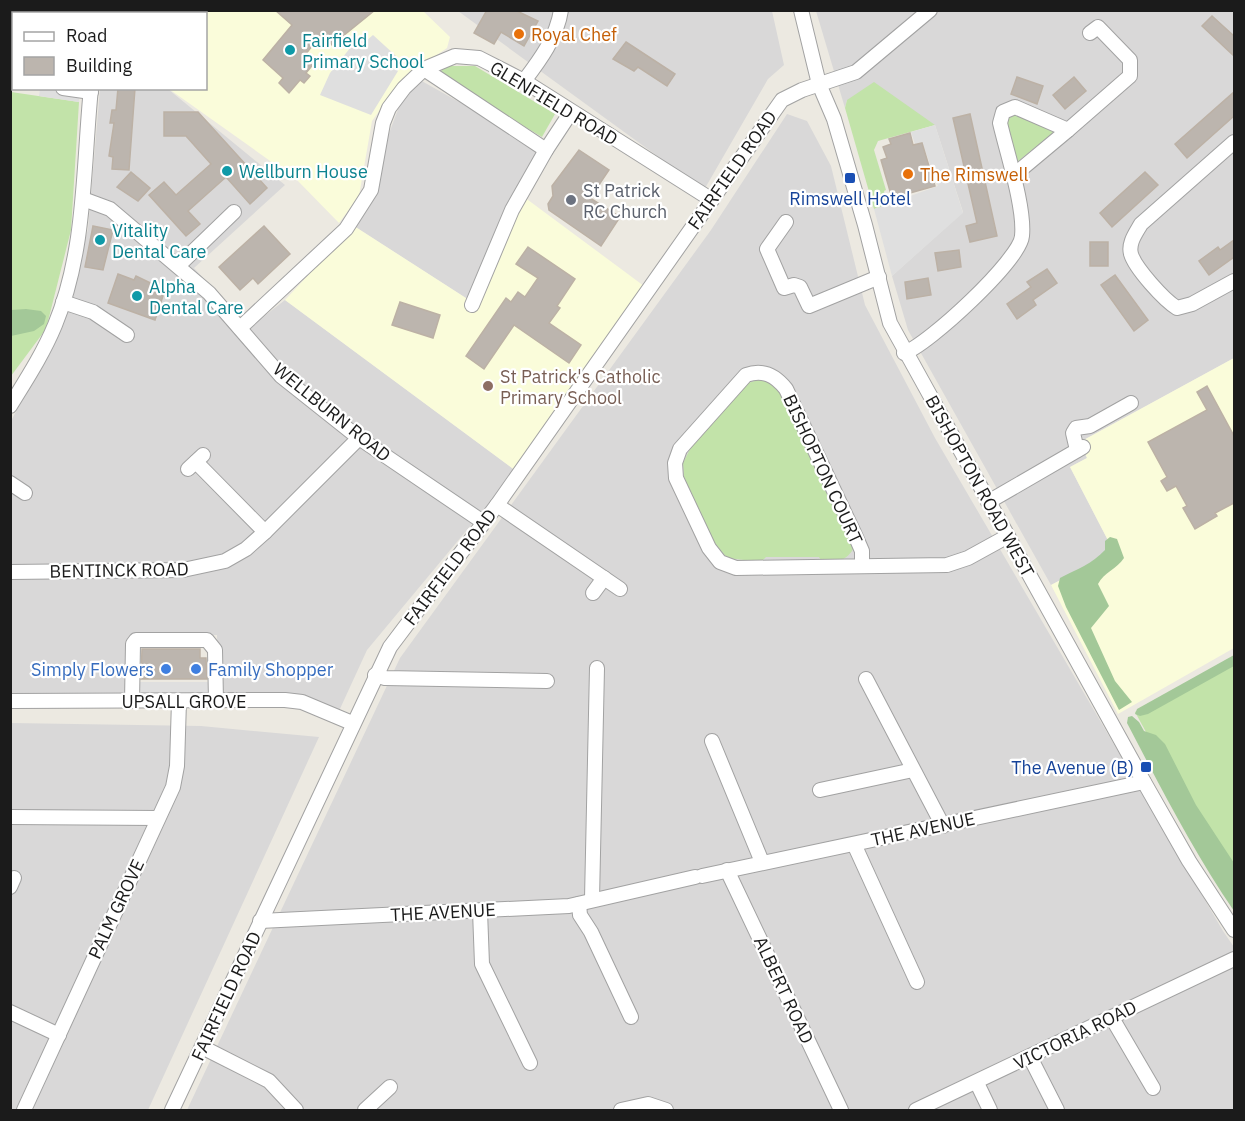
<svg xmlns="http://www.w3.org/2000/svg" width="1245" height="1121" font-family="'IBM Plex Sans',sans-serif">
<rect width="100%" height="100%" fill="#ece9e1"/>
<g fill="#d9d8d8">
<polygon points="458,11 772,11 784,65 768,79 704,190"/>
<polygon points="816,11 1234,11 1234,358 1080,442 1087,458 1070,467 1114,552 1051,585 908,330 892,276 963,212 935,125 847,100 845,108"/>
<polygon points="411,75 543,149 469,300 354,226"/>
<polygon points="100,89 168,89 285,185 194,268 249,328 285,300 516,471 367,650 339,711 218,693 217,635 130,637 129,696 11,693 11,421 60,327 88,229"/>
<polygon points="787,114 807,121 831,166 865,305 935,438 1223,931 1234,947 1234,1110 187,1110 400,658 711,230"/>
<polygon points="11,723 201,726 319,737 148,1110 11,1110"/>
</g>
<g fill="#fafcda">
<polygon points="115,10 423,11 450,37 447,48 403,78 372,121 359,196 339,223 297,180 169,89 206,88 206,14 114,14"/>
<polygon points="524,197 644,286 516,471 285,300 354,226 469,300"/>
<polygon points="1234,358 1234,648 1118,714 1051,585 1114,552 1070,467 1087,458 1080,442"/>
</g>
<g fill="#c2e3a9">
<polygon points="447,66 475,66 555,114 542,137 443,78 441,71"/>
<polygon points="874,82 935,125 878,141 874,150 886,190 884,191 888,205 874,209 845,108 847,100"/>
<polygon points="11,92 79,102 71,230 46,329 11,376"/>
<polygon points="1012,112 1052,130 1053,133 1017,162 1014,161 1005,122"/>
<path d="M761 379 776 386 799 423 797 429 835 511 841 512 854 547C848 561 836 562 822 562L819 557H766L761 562 727 558 714 542 684 477 683 463 691 447 748 383Z"/>
<polygon points="1234,657 1234,886 1219,865 1135,712"/>
</g>
<g fill="#a3c898">
<polygon points="26,309 41,311 46,316 44,324 34,331 11,336 11,310"/>
<path d="M1110 537 1117 539 1124 558C1117 569 1104 572 1098 584L1109 606 1091 628 1115 681 1132 702 1119 710 1066 607 1058 586 1060 578C1077 569 1092 564 1105 550V541Z"/>
<polygon points="1234,655 1234,666 1148,714 1140,716 1135,714 1137,709"/>
<path d="M1132 716 1139 722 1144 731 1156 735 1165 744 1196 805 1234 863V911C1193 851 1161 788 1127 723L1128 717Z"/>
</g>
<g fill="#dfdfdf">
<polygon points="373,35 396,56 391,64 398,71 371,115 320,95 330,73 359,37 365,42"/>
<polygon points="40,89 80,89 79,102 39,96"/>
<polygon points="935,125 963,213 892,276 874,209 938,186 922,142 915,144 911,132"/>
<polygon points="136,682 211,682 211,693 135,695"/>
</g>
<g fill="#bcb5ae" stroke="#bcb1a5" stroke-width="1.5">
<polygon points="275,10 375,10 332,45 323,32 305,55 315,62 306,73 310,76 304,83 300,80 289,93 279,83 283,78 263,60 292,25"/>
<polygon points="487,10 515,10 538,21 524,46 501,32 494,44 474,33"/>
<polygon points="1212,16 1234,36 1234,56 1202,26"/>
<polygon points="626,42 675,74 667,86 638,67 634,71 613,59"/>
<polygon points="1017,77 1043,86 1037,104 1011,94"/>
<polygon points="1074,77 1086,91 1065,109 1053,95"/>
<polygon points="118,88 135,88 129,170 112,169 113,157 109,156 114,123 110,123 112,110 116,110"/>
<polygon points="1234,92 1234,116 1187,158 1175,144"/>
<polygon points="164,112 198,112 267,188 250,204 226,177 188,211 200,224 186,236 149,195 164,182 176,195 211,164 186,136 164,136"/>
<polygon points="970,114 997,236 970,242 966,226 977,223 953,118"/>
<polygon points="910,133 913,145 922,143 935,186 892,198 881,160 887,158 883,147 891,144 889,139"/>
<polygon points="579,150 609,170 590,198 620,217 601,246 549,210 548,204 553,196 552,186"/>
<polygon points="131,172 150,188 138,201 117,187"/>
<polygon points="1145,172 1158,185 1112,227 1100,213"/>
<polygon points="93,226 113,230 103,270 85,267"/>
<polygon points="264,226 290,254 258,284 253,278 240,290 219,267"/>
<polygon points="1234,240 1234,257 1209,275 1199,261 1218,247 1220,250"/>
<rect x="1090" y="242" width="18" height="24"/>
<polygon points="528,247 575,279 557,306 560,308 549,323 581,345 569,363 514,325 484,369 466,356 506,298 511,302 518,292 525,297 538,278 516,264"/>
<polygon points="959,250 961,267 938,271 935,253"/>
<polygon points="1047,269 1057,283 1033,300 1036,305 1017,319 1007,304 1031,287 1027,282"/>
<polygon points="118,274 134,280 136,276 165,290 155,320 108,303"/>
<polygon points="1115,275 1148,320 1134,331 1101,285"/>
<polygon points="928,278 931,295 907,299 905,282"/>
<polygon points="400,302 440,315 433,338 392,325"/>
<polygon points="1207,386 1234,436 1234,503 1215,513 1217,516 1195,529 1183,508 1187,506 1176,486 1167,491 1161,481 1167,477 1148,442 1207,410 1197,392"/>
<polygon points="142,649 200,649 200,658 206,658 207,679 141,679"/>
</g>
<g fill="none" stroke-linecap="round" stroke-linejoin="round">
<defs>
<g id="minor">
<polyline points="801,10 819,84 834,119 865,225 890,323 1144,782 1189,861 1234,930"/>
<polyline points="103,14 104,10"/>
<polyline points="424,69 546,150"/>
<path d="M524 81C540 60 557 37 561 10"/>
<polyline points="63,88 91,92"/>
<path d="M1234 142 1141 224C1136 233 1128 243 1131 254 1135 268 1164 300 1177 308L1192 304 1234 281"/>
<polyline points="1013,176 1068,130"/>
<polyline points="83,199 110,209 209,293 281,376 359,438 483,522"/>
<polyline points="786,222 767,249 784,288 794,285 800,287 809,306 879,277"/>
<polyline points="178,266 234,212"/>
<polyline points="63,302 93,312 127,335"/>
<polyline points="472,305 512,210 546,150 571,112"/>
<polyline points="240,328 346,229 371,190 383,123 389,108 404,88 424,69 455,56 479,58 524,81 712,200"/>
<path d="M904 353C928 345 1020 260 1022 236 1025 208 1007 153 1000 123L1003 112 1015 107 1068 130 1130 76V60L1098 27 1090 33"/>
<path d="M10 406C26 380 43 354 55 325 86 250 83 168 91 88"/>
<polyline points="1077,450 1073,433 1076,428 1090,426 1131,403"/>
<polyline points="196,462 265,532"/>
<polyline points="188,469 203,455"/>
<polyline points="10,483 25,493"/>
<polyline points="988,502 1083,447"/>
<polyline points="497,505 620,589"/>
<path d="M862 566V551L855 535 786 389C775 375 763 369 746 375L680 449 675 463 676 478 709 548 720 562 736 568 947 565 968 558 1008 536"/>
<polyline points="10,572 183,570 225,561 246,549 265,532 359,438"/>
<polyline points="593,593 604,578"/>
<polyline points="375,675 385,678 547,681"/>
<polyline points="866,679 943,826"/>
<polyline points="10,701 285,700 302,702 352,723"/>
<polyline points="132,701 133,644 136,640 207,640 215,650 216,701"/>
<polyline points="712,741 762,862"/>
<polyline points="820,790 913,770"/>
<polyline points="10,817 158,818"/>
<polyline points="854,844 917,982"/>
<polyline points="727,870 841,1110"/>
<polyline points="702,876 1144,782"/>
<polyline points="10,887 14,878"/>
<polyline points="592,899 597,668"/>
<polyline points="579,904 580,915 591,932 631,1017"/>
<polyline points="480,911 482,964 530,1063"/>
<polyline points="260,921 569,906 695,877"/>
<polyline points="10,1012 59,1035"/>
<polyline points="1112,1018 1153,1088"/>
<polyline points="202,1047 269,1081 296,1110"/>
<polyline points="1030,1057 1057,1110"/>
<polyline points="977,1083 990,1110"/>
<polyline points="24,1110 173,787 177,766 179,701"/>
<polyline points="172,1110 390,647 497,505 782,100 802,90 856,72 930,10"/>
<polyline points="365,1110 390,1087"/>
<polyline points="621,1110 648,1104 666,1110"/>
<polyline points="916,1110 1234,959"/>
</g>
</defs>
<use href="#minor" stroke="#a2a2a2" stroke-width="16"/>
<use href="#minor" stroke="#fff" stroke-width="14"/>
</g>
<g fill="#e8710a" stroke="#fff" stroke-width="2">
<circle cx="519" cy="34" r="6"/>
<circle cx="908" cy="174" r="6"/>
</g>
<g fill="#0f9aa8" stroke="#fff" stroke-width="2">
<circle cx="290" cy="50" r="6"/>
<circle cx="227" cy="171" r="6"/>
<circle cx="100" cy="240" r="6"/>
<circle cx="137" cy="296" r="6"/>
</g>
<g fill="#1a4fb4" stroke="#fff" stroke-width="2">
<rect x="844" y="172" width="12" height="12" rx="3"/>
<rect x="1140" y="761" width="12" height="12" rx="3"/>
</g>
<circle fill="#6b7280" stroke="#fff" stroke-width="2" cx="571" cy="200" r="6"/>
<circle fill="#8d6e63" stroke="#fff" stroke-width="2" cx="488" cy="386" r="6"/>
<g fill="#3f7fe0" stroke="#fff" stroke-width="2">
<circle cx="166" cy="669" r="6"/>
<circle cx="196" cy="669" r="6"/>
</g>
<g text-anchor="middle" dominant-baseline="central" stroke-width="4.5" stroke-linejoin="round" paint-order="stroke">
<g font-size="18" fill="#c56008" stroke="#fff" text-anchor="start">
<text x="531" y="34">Royal Chef</text>
<text x="920" y="174">The Rimswell</text>
</g>
<g font-size="18" fill="#0d838f" stroke="#fff" text-anchor="start">
<text x="302" y="40">Fairfield<tspan x="302" dy="21">Primary School</tspan></text>
<text x="239" y="171">Wellburn House</text>
<text x="112" y="230">Vitality<tspan x="112" dy="21">Dental Care</tspan></text>
<text x="149" y="286">Alpha<tspan x="149" dy="21">Dental Care</tspan></text>
</g>
<g font-size="18" fill="#1b1b1b" stroke="#fff">
<text transform="translate(554 103) rotate(31)">GLENFIELD ROAD</text>
<text transform="translate(732 170) rotate(-55)">FAIRFIELD ROAD</text>
<text transform="translate(332 412) rotate(39)">WELLBURN ROAD</text>
<text transform="translate(823 469) rotate(65)">BISHOPTON COURT</text>
<text transform="translate(980 486) rotate(61)">BISHOPTON ROAD WEST</text>
<text transform="translate(450 567) rotate(-53)">FAIRFIELD ROAD</text>
<text transform="translate(119 570) rotate(-1)">BENTINCK ROAD</text>
<text x="184" y="701">UPSALL GROVE</text>
<text transform="translate(923 829) rotate(-12)">THE AVENUE</text>
<text transform="translate(116 909) rotate(-65)">PALM GROVE</text>
<text transform="translate(443 912) rotate(-3)">THE AVENUE</text>
<text transform="translate(784 990) rotate(65)">ALBERT ROAD</text>
<text transform="translate(226 996) rotate(-65)">FAIRFIELD ROAD</text>
<text transform="translate(1075 1035) rotate(-26)">VICTORIA ROAD</text>
</g>
<g font-size="18" fill="#5b616d" stroke="#fff" text-anchor="start">
<text x="583" y="190">St Patrick<tspan x="583" dy="21">RC Church</tspan></text>
</g>
<g font-size="18" fill="#164399" stroke="#fff">
<text x="850" y="198">Rimswell Hotel</text>
<text x="1134" y="767" text-anchor="end">The Avenue (B)</text>
</g>
<g font-size="18" fill="#785e54" stroke="#fff" text-anchor="start">
<text x="500" y="376">St Patrick's Catholic<tspan x="500" dy="21">Primary School</tspan></text>
</g>
<g font-size="18" fill="#366cbe" stroke="#fff" text-anchor="end">
<text x="154" y="669">Simply Flowers</text>
<text x="208" y="669" text-anchor="start">Family Shopper</text>
</g>
</g>
<rect width="1245" height="1121" fill="none" stroke="#1b1b1b" stroke-width="24"/>
<rect x="12" y="12" width="195" height="78" fill="#ffffff" stroke="#a4a4a4" stroke-width="1.5"/>
<rect x="24" y="32" width="30" height="9" fill="#ffffff" stroke="#a4a4a4" stroke-width="1.5"/>
<text x="66" y="42" font-size="18" fill="#1b1b1b">Road</text>
<rect x="24" y="57" width="30" height="18" fill="#bcb5ae" stroke="#a4a4a4" stroke-width="1.5"/>
<text x="66" y="72" font-size="18" fill="#1b1b1b">Building</text>
</svg>
